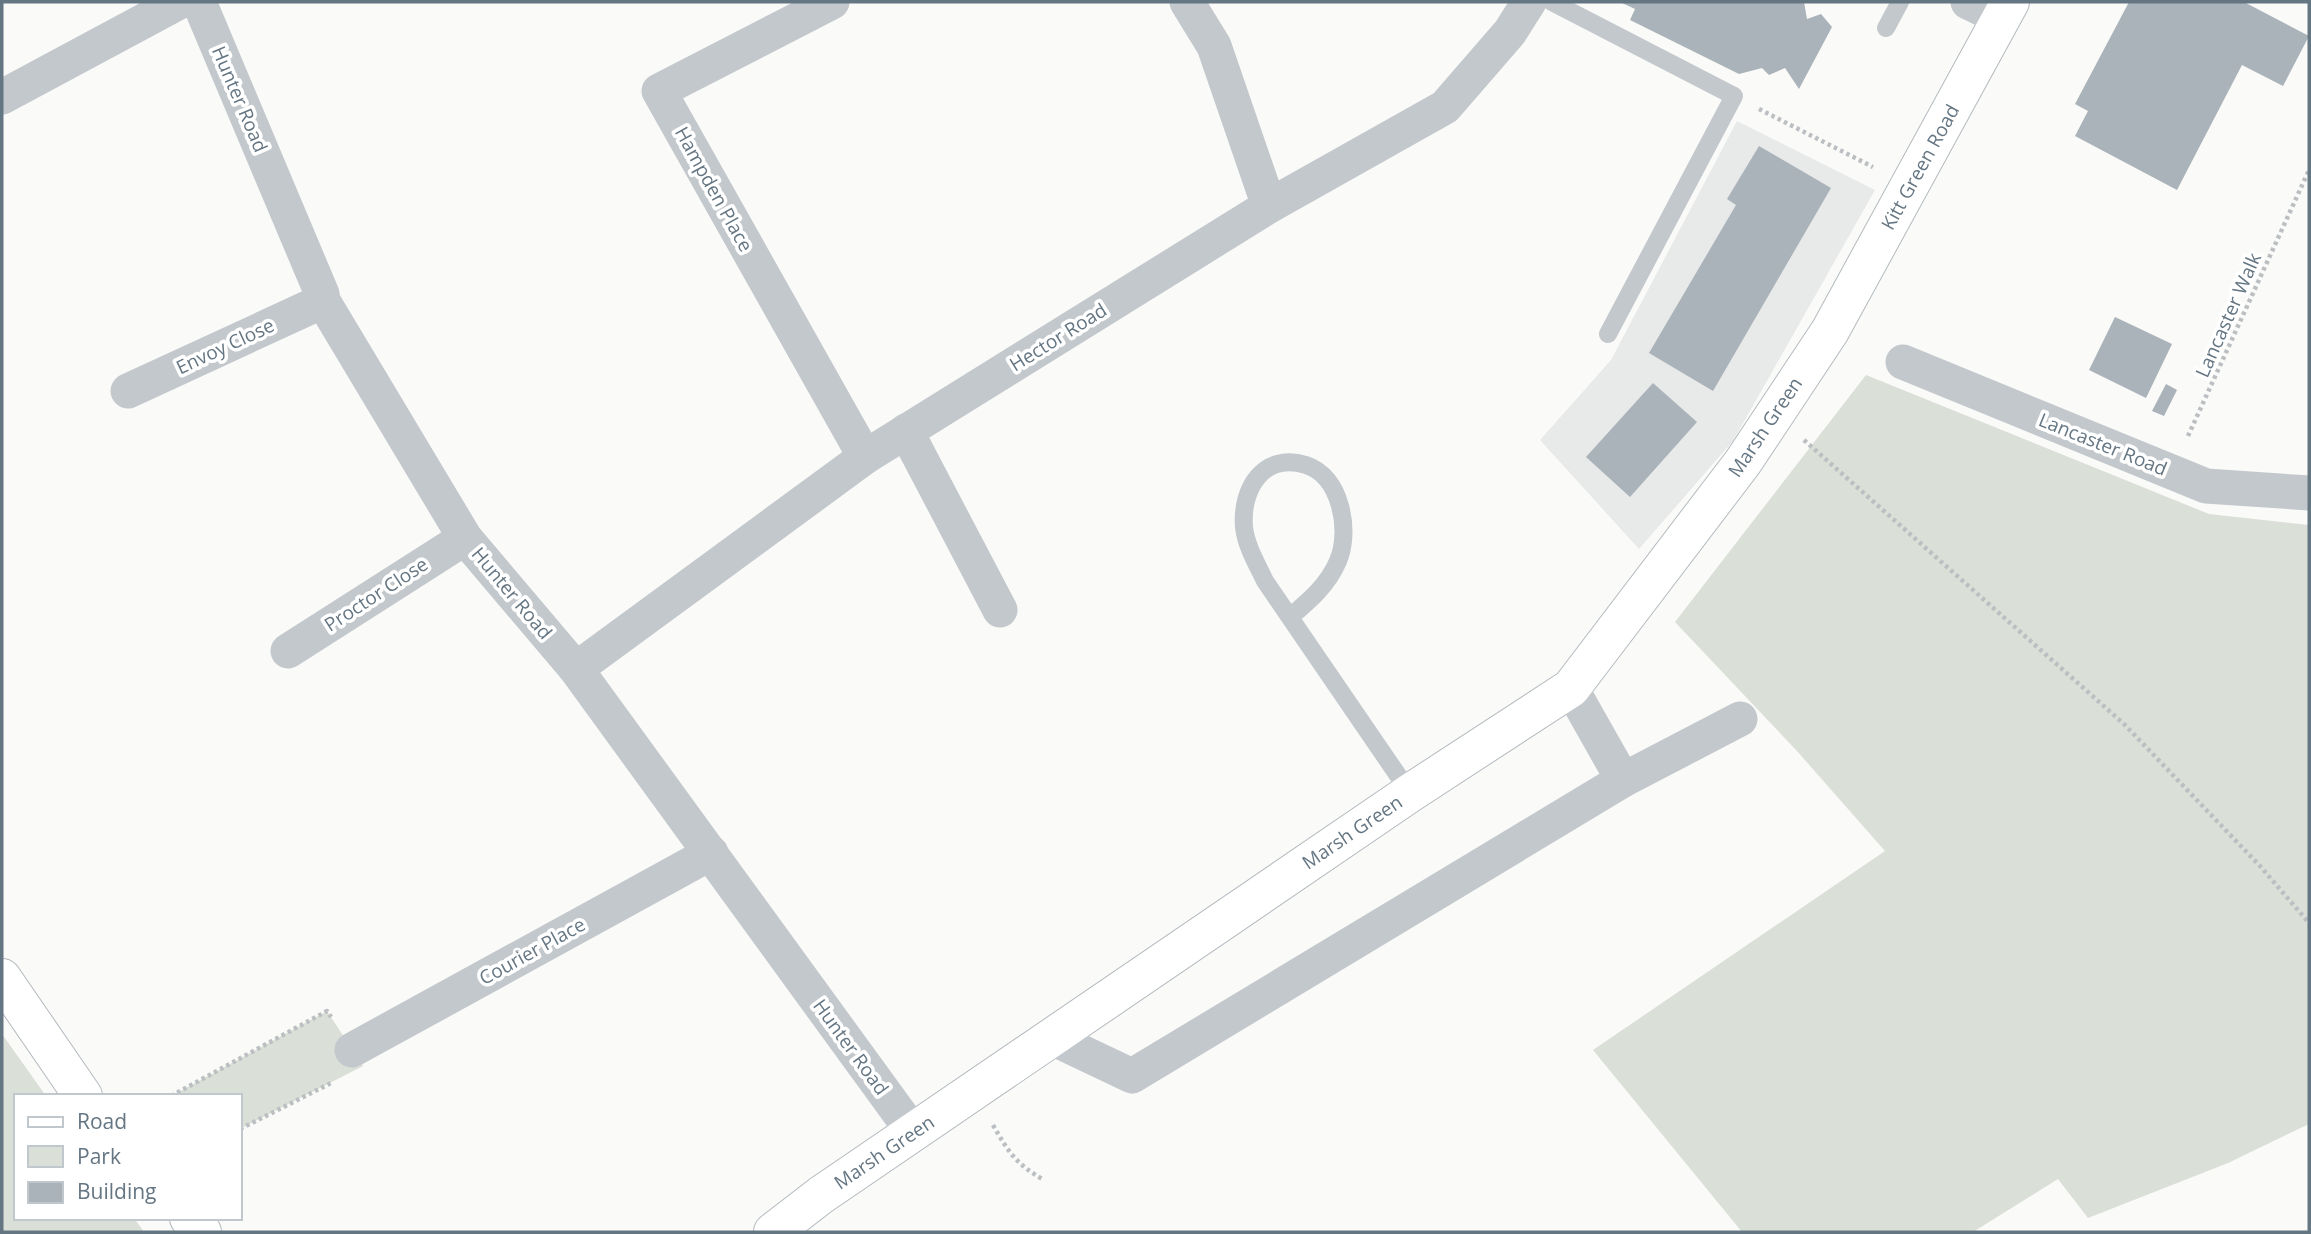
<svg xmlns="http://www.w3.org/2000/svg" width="2311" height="1234" font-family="'Open Sans',sans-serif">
<rect width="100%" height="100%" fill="#fafaf8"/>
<polygon fill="#e8e9e9" points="1737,121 1875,190 1733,441 1639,549 1540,440 1611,360"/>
<g fill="#dadfd7">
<polygon points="1866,375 2209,514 2309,525 2309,1124 2228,1163 2088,1218 2058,1179 1973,1232 1742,1232 1593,1050 1885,851 1797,751 1675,622"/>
<polygon points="327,1011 363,1066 240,1129 240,1096 171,1096"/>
<polygon points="2,1034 46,1096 16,1096 16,1218 134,1218 144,1232 2,1232"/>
</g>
<g fill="#aab3b9">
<polygon points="1620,2 1804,2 1807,19 1821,14 1832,27 1799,89 1785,68 1769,75 1762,68 1739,74 1630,20 1635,9"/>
<polygon points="2129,2 2244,2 2309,36 2283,86 2242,65 2177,190 2075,136 2088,111 2075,104"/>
<polygon points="1759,146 1831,188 1713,391 1649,353 1736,205 1727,199"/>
<polygon points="2115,317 2172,344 2146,398 2089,370"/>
<polygon points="1653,383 1697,422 1630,497 1586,457"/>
<polygon points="2166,384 2177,390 2164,416 2152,411"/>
</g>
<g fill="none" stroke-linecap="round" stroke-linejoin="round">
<defs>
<g id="secondary">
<polyline points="2,978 83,1096"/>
<polyline points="189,1218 202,1232"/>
<polyline points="773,1232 821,1195 1410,793 1571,688 1743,462 1830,331 2010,2"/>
</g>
</defs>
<use href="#secondary" stroke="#b3babf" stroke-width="40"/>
<g stroke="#bbbfc2" stroke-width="4.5" stroke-dasharray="3.5 3.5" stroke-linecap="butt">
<polyline points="1759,109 1873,167"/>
<polyline points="2188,436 2309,170"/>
<polyline points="1804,440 2124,724 2260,866 2309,923"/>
<polyline points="171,1096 327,1011 331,1017"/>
<path d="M993 1125C1009 1153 1016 1164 1044 1180"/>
<polyline points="240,1129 333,1082"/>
</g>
<g stroke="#c3c8cc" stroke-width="18">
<polyline points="1552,2 1734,96 1608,334"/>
<polyline points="1886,28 1900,2"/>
<path d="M1290 617C1309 601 1328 585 1338 561 1351 531 1341 476 1306 465 1263 452 1241 489 1244 527 1246 546 1257 564 1265 581L1410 793"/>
</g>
<g stroke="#c3c8cc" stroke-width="35">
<polyline points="199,2 322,294 323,301 465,538 576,669 913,1132"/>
<polyline points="832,2 659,91 865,457"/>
<polyline points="1187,2 1214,46 1269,206"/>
<polyline points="1968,2 2001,18"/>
<polyline points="2,97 179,2"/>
<polyline points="1903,362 2206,486 2309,493"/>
<polyline points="128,391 323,301"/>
<polyline points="906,431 1000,610"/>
<polyline points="288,651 465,538"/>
<polyline points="576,669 865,457 1269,206 1445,107 1510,32 1529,2"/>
<polyline points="1623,780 1740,719"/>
<polyline points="1052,1038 1132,1076 1623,780 1571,688"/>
<polyline points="352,1050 711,853"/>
</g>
<use href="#secondary" stroke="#fff" stroke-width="38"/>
</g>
<g text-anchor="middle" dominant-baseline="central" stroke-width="7" stroke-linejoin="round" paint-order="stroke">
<g font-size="19" fill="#657683" stroke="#fff">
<text transform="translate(240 99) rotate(67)">Hunter Road</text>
<text transform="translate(1920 167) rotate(-61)">Kitt Green Road</text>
<text transform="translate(714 189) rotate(61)">Hampden Place</text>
<text transform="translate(2228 315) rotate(-66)">Lancaster Walk</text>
<text transform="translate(1058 337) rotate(-32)">Hector Road</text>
<text transform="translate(225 346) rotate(-25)">Envoy Close</text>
<text transform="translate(1765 427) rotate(-56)">Marsh Green</text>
<text transform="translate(2103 444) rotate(22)">Lancaster Road</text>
<text transform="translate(512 593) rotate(50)">Hunter Road</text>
<text transform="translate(376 594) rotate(-33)">Proctor Close</text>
<text transform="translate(1352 832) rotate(-34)">Marsh Green</text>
<text transform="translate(532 951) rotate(-29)">Courier Place</text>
<text transform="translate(851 1047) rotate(54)">Hunter Road</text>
<text transform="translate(884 1152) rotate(-34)">Marsh Green</text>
</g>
</g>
<rect width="2311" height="1234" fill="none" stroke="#657683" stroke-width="7"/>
<rect x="14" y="1094" width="228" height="126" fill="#ffffff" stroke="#c1c8cd" stroke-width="2"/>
<rect x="28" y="1117" width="35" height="10" fill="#ffffff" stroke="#c1c8cd" stroke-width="2"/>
<text x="77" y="1129" font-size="21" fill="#657683">Road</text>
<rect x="28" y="1146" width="35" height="21" fill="#dadfd7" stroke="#c1c8cd" stroke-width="2"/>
<text x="77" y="1164" font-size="21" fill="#657683">Park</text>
<rect x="28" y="1182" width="35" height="21" fill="#aab3b9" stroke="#c1c8cd" stroke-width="2"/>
<text x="77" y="1199" font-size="21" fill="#657683">Building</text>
</svg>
